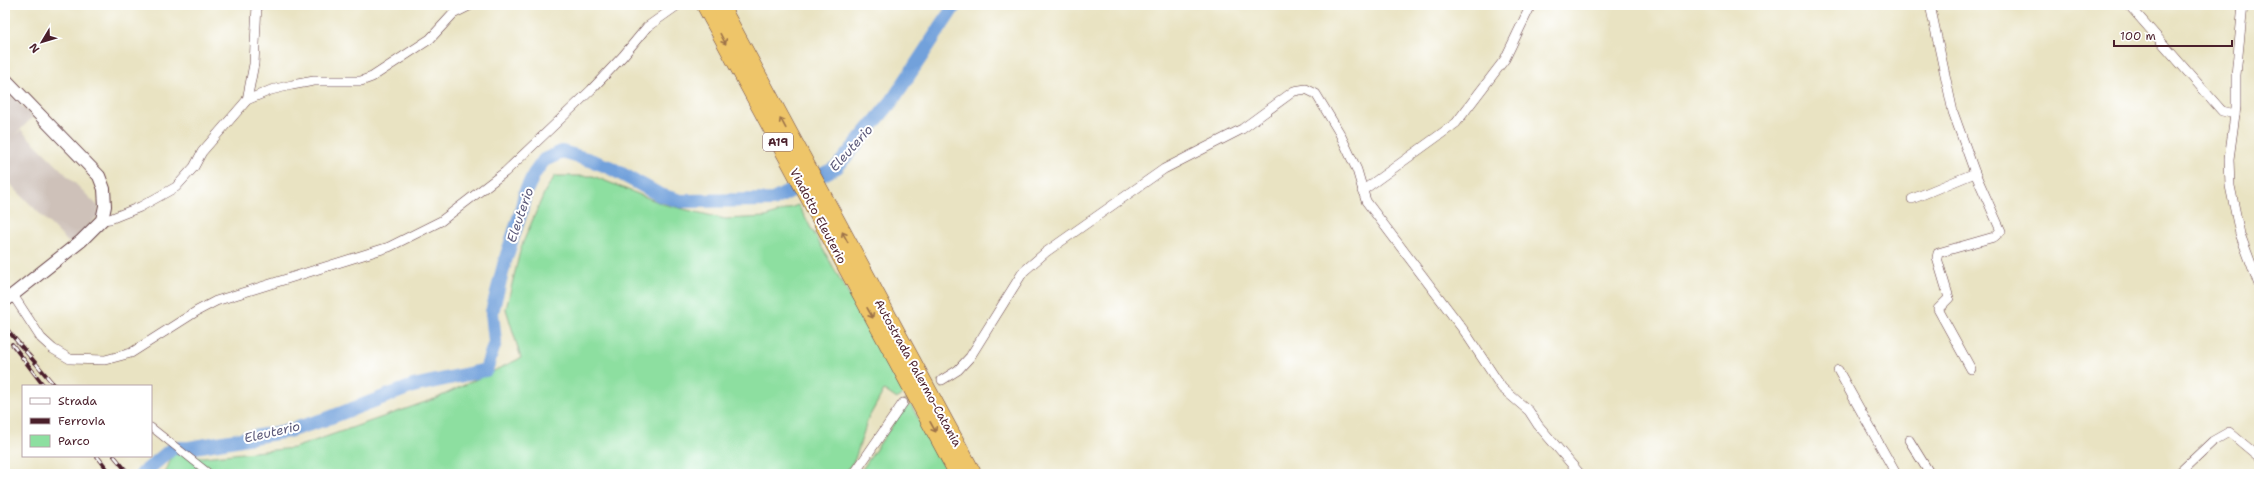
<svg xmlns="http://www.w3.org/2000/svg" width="2264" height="479" font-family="'Shantell Sans',sans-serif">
<rect width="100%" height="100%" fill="#fff"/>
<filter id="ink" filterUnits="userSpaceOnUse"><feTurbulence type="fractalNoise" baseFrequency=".025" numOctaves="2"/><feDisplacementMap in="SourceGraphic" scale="8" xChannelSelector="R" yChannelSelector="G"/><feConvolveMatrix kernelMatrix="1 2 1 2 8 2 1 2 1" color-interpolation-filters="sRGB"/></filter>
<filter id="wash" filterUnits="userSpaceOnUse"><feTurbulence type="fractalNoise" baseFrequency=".012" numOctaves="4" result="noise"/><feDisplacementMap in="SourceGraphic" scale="16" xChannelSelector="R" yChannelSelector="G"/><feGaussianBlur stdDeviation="0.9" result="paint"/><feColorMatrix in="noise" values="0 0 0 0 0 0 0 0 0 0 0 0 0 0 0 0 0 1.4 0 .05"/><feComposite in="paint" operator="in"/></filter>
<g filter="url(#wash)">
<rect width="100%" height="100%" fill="#e9e3c2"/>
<polygon fill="#cec1b9" points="5,89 33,117 14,136 21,130 99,207 98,216 70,244 5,179"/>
<g fill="#8ddfa0" stroke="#6c7f66">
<polygon points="555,176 593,176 663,204 725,219 766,217 798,205 904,392 897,399 884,390 868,419 855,459 845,474 165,474 173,453 203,457 294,448 437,398 521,358 506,309 521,247 545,191"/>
<polygon points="910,403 948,474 859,474 898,417"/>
</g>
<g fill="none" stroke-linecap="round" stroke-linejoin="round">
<polyline stroke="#72a1db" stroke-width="14" points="142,474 173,448 189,448 288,431 326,419 413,386 486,370 495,342 492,312 505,261 521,212 525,193 534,174 544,160 562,152 590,160 609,167 660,195 681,201 773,200 837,167 892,101 955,5"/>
</g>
</g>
<g filter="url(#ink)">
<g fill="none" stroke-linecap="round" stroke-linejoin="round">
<polyline stroke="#c9bca4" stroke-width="9" stroke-dasharray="9 4.5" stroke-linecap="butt" points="903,403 942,380"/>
<defs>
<polyline id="pedestrian" points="151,427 210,474"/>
<g id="minor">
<polyline points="1930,5 1953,112 1975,173 2001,231 1994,237 1938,253 1937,258 1949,298 1938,309 1971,369"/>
<polyline points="2129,5 2222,111 2235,114"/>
<polyline points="2243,5 2236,75 2236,107 2229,159 2230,186 2240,234 2259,285"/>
<polyline points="247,100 254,64 257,5"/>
<polyline points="1362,191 1456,123 1505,59 1531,5"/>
<polyline points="1912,199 1975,173"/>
<polyline points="102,220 110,219 140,207 176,187 194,167 202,152 247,100 271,90 292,85 314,81 361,81 372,77 430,39 453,14 471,5"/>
<polyline points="13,295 41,338 53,349 70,359 105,360 131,353 197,311 216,301 389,247 441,221 505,172 591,90 623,56 647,27 678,5"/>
<polyline points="1838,370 1896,474"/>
<polyline points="942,380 958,370 970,357 1023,272 1046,252 1164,169 1242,129 1294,91 1306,89 1316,94 1339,132 1357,170 1366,201 1465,332 1502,388 1529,411 1538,425 1580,474"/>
<polyline points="1909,440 1930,474"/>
<polyline points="854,474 903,403"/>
<polyline points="2178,474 2213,441 2229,432 2259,457"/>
</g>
<polyline id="tertiary" points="5,79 99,176 104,189 105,206 102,220 81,241 5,301"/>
<g id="motorway">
<polyline points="705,5 958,474"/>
<polyline points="720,5 973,474"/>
</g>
</defs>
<use href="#pedestrian" stroke="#623c42" stroke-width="8"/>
<use href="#minor" stroke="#623c42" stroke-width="10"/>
<use href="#tertiary" stroke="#623c42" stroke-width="14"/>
<use href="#motorway" stroke="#623c42" stroke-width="18"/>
<use href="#pedestrian" stroke="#fff" stroke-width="7"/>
<use href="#minor" stroke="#fff" stroke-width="9"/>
<use href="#tertiary" stroke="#fff" stroke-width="12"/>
<use href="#motorway" stroke="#eec569" stroke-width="17"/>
<defs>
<g id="rail">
<polyline points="5,327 55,386"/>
<polyline points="12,344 44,386"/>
<polyline points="97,456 111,474"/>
<polyline points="114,456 129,474"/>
</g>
</defs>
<use href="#rail" stroke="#4a1f2b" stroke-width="4"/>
<use href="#rail" stroke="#fff" stroke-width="2.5" stroke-dasharray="8" stroke-linecap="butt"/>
</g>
<defs><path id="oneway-shaft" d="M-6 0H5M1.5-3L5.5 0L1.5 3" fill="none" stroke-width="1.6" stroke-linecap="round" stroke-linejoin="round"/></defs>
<g stroke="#9c724a">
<use href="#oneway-shaft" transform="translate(723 39) rotate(62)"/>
<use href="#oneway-shaft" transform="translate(783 123) rotate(-118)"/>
<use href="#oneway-shaft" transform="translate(845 237) rotate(-118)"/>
<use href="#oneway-shaft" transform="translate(870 313) rotate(61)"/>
<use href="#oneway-shaft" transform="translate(933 427) rotate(61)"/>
</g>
</g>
<g text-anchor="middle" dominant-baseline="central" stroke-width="4" stroke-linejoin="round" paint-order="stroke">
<rect fill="#fff" stroke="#80626b" stroke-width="1" x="763" y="133" width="30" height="18" rx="3"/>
<g font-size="11" font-weight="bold" fill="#4a1f2b">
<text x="778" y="142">A19</text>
</g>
<g font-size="12" fill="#4a1f2b" stroke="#fff">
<text transform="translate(818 216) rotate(62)">Viadotto Eleuterio</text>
<text transform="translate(918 373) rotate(61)">Autostrada Palermo-Catania</text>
</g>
<g font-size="13" font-style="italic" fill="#5c5a7a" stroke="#fff">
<text transform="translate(851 148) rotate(-48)">Eleuterio</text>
<text transform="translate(520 215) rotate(-71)">Eleuterio</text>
<text transform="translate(272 432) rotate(-13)">Eleuterio</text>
</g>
</g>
<rect width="2264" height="479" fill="none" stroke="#fff" stroke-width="20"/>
<rect x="22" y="385" width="130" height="72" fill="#ffffff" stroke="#b7a5aa"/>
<rect x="30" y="398" width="20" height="6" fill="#ffffff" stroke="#b7a5aa"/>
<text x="58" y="405" font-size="12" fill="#4a1f2b">Strada</text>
<rect x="30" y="418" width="20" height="6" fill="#4a1f2b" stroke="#b7a5aa"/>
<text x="58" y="425" font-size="12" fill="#4a1f2b">Ferrovia</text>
<rect x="30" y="435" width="20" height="12" fill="#8ddfa0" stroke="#b7a5aa"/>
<text x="58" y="445" font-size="12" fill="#4a1f2b">Parco</text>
<g transform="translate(42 42) rotate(232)" stroke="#ffffff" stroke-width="3" paint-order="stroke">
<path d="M0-3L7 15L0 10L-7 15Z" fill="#4a1f2b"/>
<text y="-6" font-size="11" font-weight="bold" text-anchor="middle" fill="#4a1f2b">N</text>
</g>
<path d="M2114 40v6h118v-6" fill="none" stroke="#4a1f2b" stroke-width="2"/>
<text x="2120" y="40" font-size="12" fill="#4a1f2b" stroke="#ffffff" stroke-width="3" paint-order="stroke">100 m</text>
</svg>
